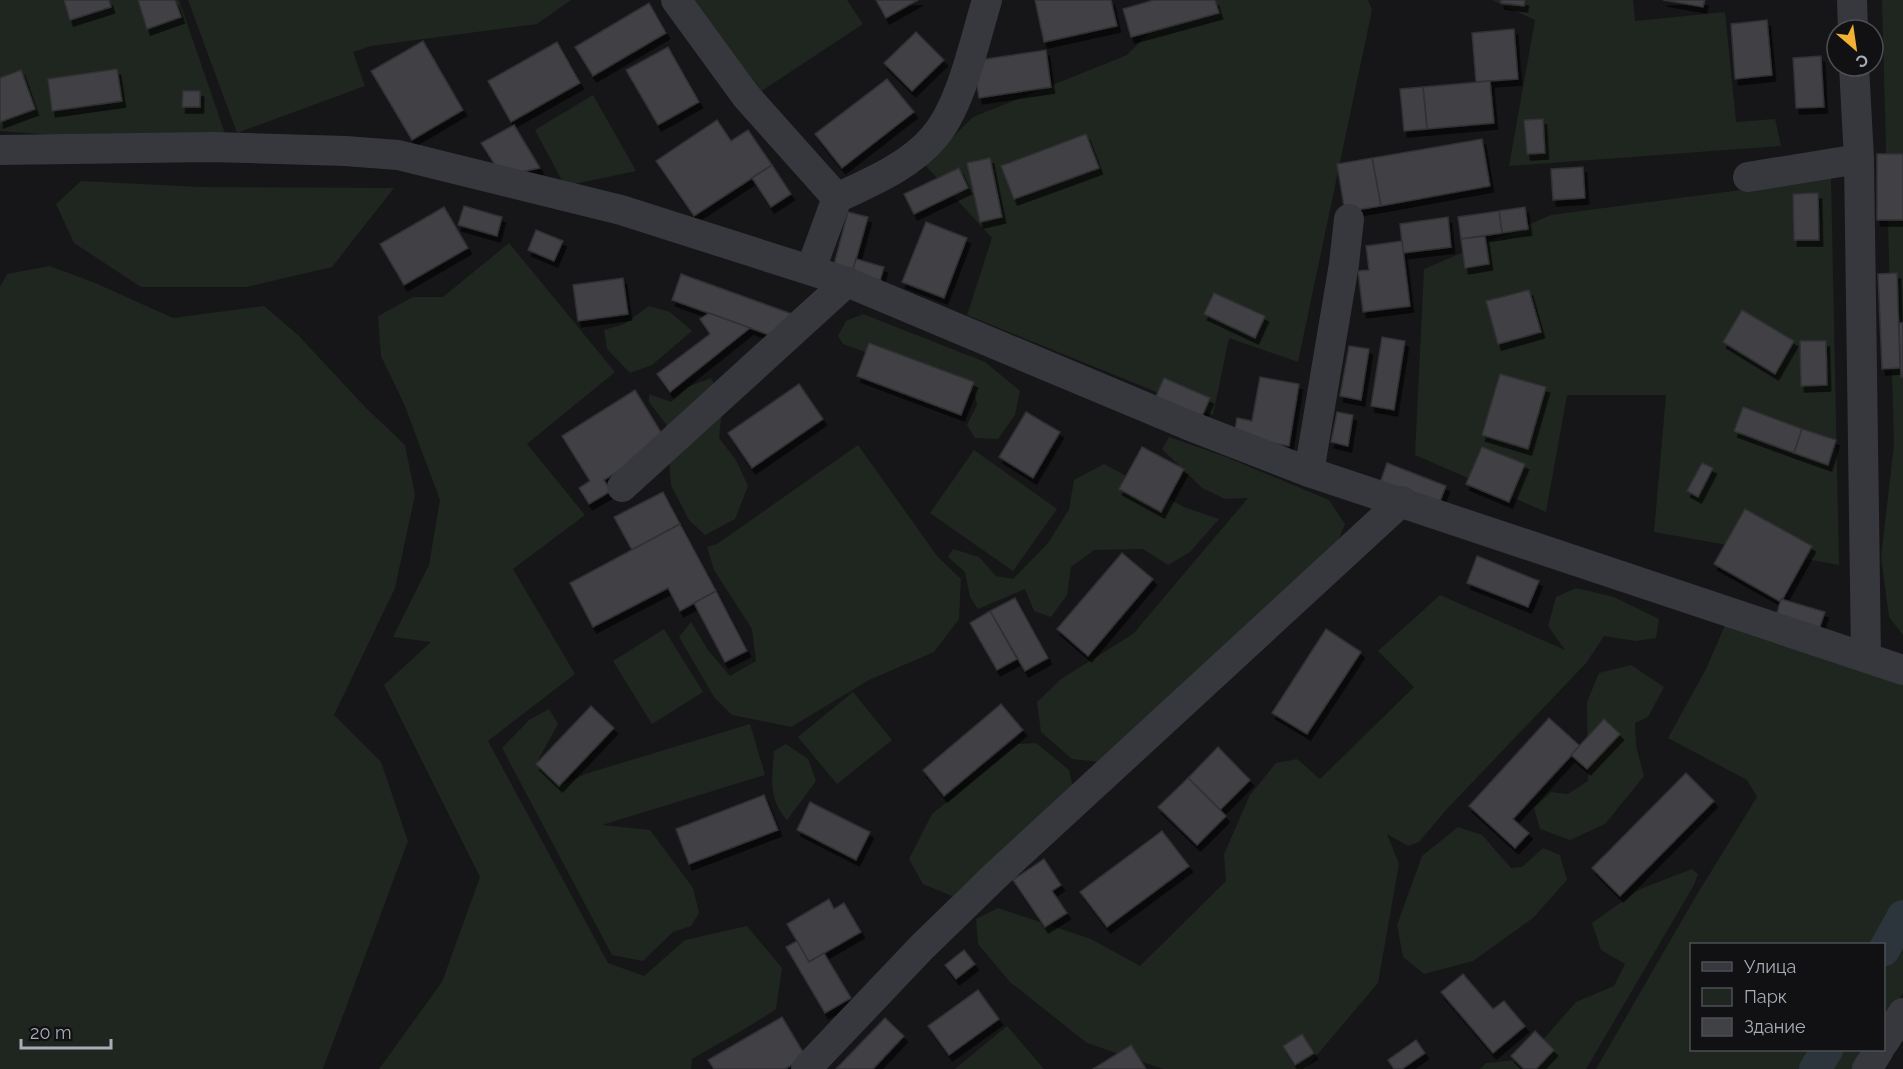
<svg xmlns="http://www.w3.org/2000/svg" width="1903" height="1069" font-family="Raleway,sans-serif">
<defs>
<filter id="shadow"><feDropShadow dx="3.5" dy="6" stdDeviation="0" flood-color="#0009"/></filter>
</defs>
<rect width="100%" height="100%" fill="#161618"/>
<g fill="#1e261f">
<polygon points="0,0 179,0 230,148 0,131"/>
<polygon points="188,0 571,0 537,24 371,46 353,52 365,86 237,133"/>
<polygon points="681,0 847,0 863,24 754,96"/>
<polygon points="1181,0 1368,0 1372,10 1298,362 1229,338 1213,415 967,315 992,238 925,165 973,117 1127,55"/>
<polygon points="1492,0 1633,0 1635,21 1725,12 1736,122 1775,119 1781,146 1509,166 1535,20"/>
<polygon points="1882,0 1903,0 1903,635 1889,617 1881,557 1894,445"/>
<polygon points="593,95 636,171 565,186 535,130"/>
<polygon points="1831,178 1839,565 1654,532 1666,395 1567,395 1546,512 1415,455 1424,269 1551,215"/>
<polygon points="81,181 200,187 394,188 332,267 246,287 141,287 74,243 56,204"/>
<path d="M509 243 615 372 527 444 585 515 513 569 575 674 488 741 608 963 644 976 685 940 747 926 782 968 776 1009C749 1028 720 1042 692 1059L691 1069H379L442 982 480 877 384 685 431 642 393 637 429 565 440 500 405 406 381 356 378 316 413 297H443Z"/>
<polygon points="49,266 93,282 173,318 264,306 298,335 366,408 405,445 415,495 395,588 334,715 381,762 408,841 323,1069 0,1069 0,287 7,274"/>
<polygon points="649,306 670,312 692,331 652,365 630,373 607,349 604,330 624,324"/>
<polygon points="863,314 985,362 1020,391 1015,415 998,439 975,438 967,425 977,405 975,393 843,344 838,336 846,321"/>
<polygon points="711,378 723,401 719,438 736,460 748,486 735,519 705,535 689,520 671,485 666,424 649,402 649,394 671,402 690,386"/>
<polygon points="1169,437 1226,457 1329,500 1345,524 1333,554 1108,763 1072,759 1041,732 1037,702 1061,679 1133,634 1248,498 1225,499 1202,488 1162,449"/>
<polygon points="858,445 937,556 961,579 959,619 934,652 869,680 791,727 732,715 714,697 679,637 691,622 708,650 730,676 756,661 752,629 714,570 707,547 717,544"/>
<polygon points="974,450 1057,509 1013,571 930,513"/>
<polygon points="1104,464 1184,507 1219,519 1190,552 1168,565 1143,549 1094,550 1071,567 1067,595 1051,617 1034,611 1025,589 978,609 970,597 965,572 948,557 953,549 979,557 996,576 1013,579 1049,542 1069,509 1074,480"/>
<polygon points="1576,588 1614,597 1659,619 1656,638 1636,641 1604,636 1587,662 1446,810 1419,842 1408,846 1387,834 1399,864 1378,983 1305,1069 1163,1069 1087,1043 1010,982 978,944 976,919 998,908 1091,939 1140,966 1226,881 1224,854 1250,795 1276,763 1297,759 1320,779 1414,687 1378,651 1440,595 1565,650 1548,626 1556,597"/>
<polygon points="1726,623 1903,671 1903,993 1884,1025 1884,944 1692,944 1692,1050 1868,1050 1857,1069 1596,1069 1696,896 1757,797 1747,780 1668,738 1706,669"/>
<polygon points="664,629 703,692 652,724 613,661"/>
<polygon points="1631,665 1664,687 1648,717 1635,723 1636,746 1644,776 1605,824 1570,840 1540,829 1534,808 1551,792 1568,794 1588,781 1587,702 1599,673"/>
<polygon points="853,692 892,740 837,784 798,737"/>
<polygon points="549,709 558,724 536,764 560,786 585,774 750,724 765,775 602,825 650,830 693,888 699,913 691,926 673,932 643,961 612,955 502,748 529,720"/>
<polygon points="1036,743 1069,770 1074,792 952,896 923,884 909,859 932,814 1018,744"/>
<path d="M786 744 808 759 816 781 787 820C768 800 772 776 774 751Z"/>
<polygon points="1458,827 1482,835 1511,868 1522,867 1543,848 1560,855 1567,880 1533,918 1473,961 1424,974 1403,957 1397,925 1422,856"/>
<polygon points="1692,869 1698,874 1694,885 1586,1069 1480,1069 1486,1063 1526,1059 1576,1002 1614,986 1625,964 1601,950 1592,923 1640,889"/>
<polygon points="1007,1026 1044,1069 955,1069"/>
</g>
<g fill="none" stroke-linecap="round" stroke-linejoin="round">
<g stroke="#2c353c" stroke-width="32">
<polyline points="1884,950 1903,916"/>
<polyline points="1815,1069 1827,1050"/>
</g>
</g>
<g fill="#404145" stroke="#303034" stroke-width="1.5" filter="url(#shadow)">
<polygon points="64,0 109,0 111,7 70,20"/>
<polygon points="138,0 175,0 181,17 147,29"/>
<polygon points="876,0 918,0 886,18"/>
<polygon points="1035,0 1111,0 1117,26 1044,42"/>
<polygon points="1154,0 1215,0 1219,13 1131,37 1123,9"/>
<polygon points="1501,0 1525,0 1524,6 1501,3"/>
<polygon points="1663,0 1705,0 1703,7"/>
<polygon points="649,3 666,33 593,76 575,47"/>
<polygon points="1767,20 1772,75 1735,79 1731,24"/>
<polygon points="1514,29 1518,79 1476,82 1472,33"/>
<polygon points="916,32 944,60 912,91 884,63"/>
<polygon points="423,41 463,110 412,140 371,71"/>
<polygon points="557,42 580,83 511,122 488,81"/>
<polygon points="668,47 699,102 658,125 626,70"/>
<polygon points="1046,50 1051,87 979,98 973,61"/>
<polygon points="1821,56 1824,107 1796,108 1793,58"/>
<polygon points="117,69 122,101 52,111 48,79"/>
<polygon points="21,70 35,109 0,122 0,78"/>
<polygon points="887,79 914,112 842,168 815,134"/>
<polygon points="1490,81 1494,123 1427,129 1423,87"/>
<polygon points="1423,87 1427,129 1404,131 1400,89"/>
<polygon points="183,91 200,91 200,107 182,107"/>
<polygon points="1543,119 1545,153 1527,154 1524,120"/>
<polygon points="717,120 731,141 748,130 772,165 694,216 656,161"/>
<polygon points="514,125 540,168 502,176 481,143"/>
<polygon points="1086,134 1099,168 1014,199 1001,166"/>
<polygon points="1482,139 1490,186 1381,206 1372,158"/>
<rect x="1877" y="154" width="26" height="66"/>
<polygon points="990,158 1002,217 980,222 967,163"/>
<polygon points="1372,158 1381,206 1345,212 1337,164"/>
<polygon points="772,165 791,194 771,207 752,178"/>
<polygon points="1583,167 1585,198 1553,200 1551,169"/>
<polygon points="959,168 968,188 914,214 904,194"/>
<polygon points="1818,193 1819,240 1794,240 1793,194"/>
<polygon points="464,206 502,217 497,236 458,225"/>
<polygon points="444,207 468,248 404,285 380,244"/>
<polygon points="1525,207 1528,229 1502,233 1499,211"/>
<polygon points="1499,211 1502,233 1461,239 1458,217"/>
<polygon points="848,212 868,217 851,277 832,272"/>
<polygon points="1448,217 1451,247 1403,253 1400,224"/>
<polygon points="926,222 967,238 944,298 902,282"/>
<polygon points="536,230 563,241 554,261 528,250"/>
<polygon points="1485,236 1489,264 1465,268 1461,239"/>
<polygon points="1402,241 1410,306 1363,312 1358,271 1369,270 1366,246"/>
<polygon points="856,259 884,267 879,284 851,277"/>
<polygon points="1897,273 1900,368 1882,369 1878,274"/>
<polygon points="681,274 792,314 783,340 672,300"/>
<polygon points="623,278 628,314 578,321 573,285"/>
<polygon points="1529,290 1541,332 1498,344 1486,301"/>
<polygon points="1214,293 1265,316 1255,338 1204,314"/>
<polygon points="1742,310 1794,341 1775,374 1723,342"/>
<polygon points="709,313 750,328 670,392 657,374 710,334 700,319"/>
<polygon points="1899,323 1903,323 1903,377 1901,377"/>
<polygon points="1382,337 1405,341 1394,410 1371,406"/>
<polygon points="1800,341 1826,341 1827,385 1801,386"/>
<polygon points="869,343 974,382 961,415 857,376"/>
<polygon points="1349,346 1369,349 1361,400 1340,396"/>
<polygon points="1500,374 1546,387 1528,449 1482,435"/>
<polygon points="1260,377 1299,384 1289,446 1234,436 1237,418 1252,421"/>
<polygon points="1164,378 1210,398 1200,421 1154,401"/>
<polygon points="799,384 823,419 752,468 728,433"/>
<polygon points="635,390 667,442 604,480 611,491 589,504 579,488 590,481 562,436"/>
<polygon points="1743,407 1802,429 1794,453 1734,431"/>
<polygon points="1026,412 1060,432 1033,478 999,457"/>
<polygon points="1337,412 1353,415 1348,446 1331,442"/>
<polygon points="1802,429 1836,440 1828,465 1794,453"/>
<polygon points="1142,447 1184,469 1161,512 1119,489"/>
<polygon points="1482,447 1525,464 1509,502 1466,484"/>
<polygon points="1387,463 1446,486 1437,509 1379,486"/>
<polygon points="1702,463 1713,468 1698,497 1687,491"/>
<polygon points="663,492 680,524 632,550 614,517"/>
<polygon points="1745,509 1812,546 1781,602 1714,564"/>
<polygon points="680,524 716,591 680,611 668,588 593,627 570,583"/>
<polygon points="1122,553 1153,579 1088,656 1057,629"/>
<polygon points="1477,556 1539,581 1528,607 1467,583"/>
<polygon points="716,591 747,651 725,662 694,603"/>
<polygon points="1015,598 1048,658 1025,671 990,611"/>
<polygon points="1781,599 1825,612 1818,632 1775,620"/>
<polygon points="990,611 1017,659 997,670 970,623"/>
<polygon points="1326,629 1361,652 1307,734 1272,713"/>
<polygon points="1001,704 1023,730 944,796 923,770"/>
<polygon points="591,706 614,728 559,786 536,764"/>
<polygon points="1549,718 1580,746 1513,819 1529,833 1515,848 1469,806"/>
<polygon points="1604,719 1620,734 1587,769 1571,755"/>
<polygon points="1218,747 1250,780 1220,810 1188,778"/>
<polygon points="1686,773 1714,801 1620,896 1592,868"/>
<polygon points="1188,778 1226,816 1197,845 1158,807"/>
<polygon points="764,795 778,830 689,864 676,829"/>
<polygon points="810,802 870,832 856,860 797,830"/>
<polygon points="1162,831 1189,866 1107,927 1080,892"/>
<polygon points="1044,859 1061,885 1052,891 1067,913 1045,927 1013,880"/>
<polygon points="829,899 834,909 844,903 861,932 809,962 787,924"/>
<polygon points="797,941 809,962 824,953 851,998 825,1013 786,947"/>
<polygon points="964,950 975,964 956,979 945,965"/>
<polygon points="1463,974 1493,1009 1504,1001 1525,1026 1493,1053 1441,992"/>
<polygon points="978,990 999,1019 949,1055 928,1026"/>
<polygon points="782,1017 806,1057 785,1069 714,1069 708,1060"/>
<polygon points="885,1018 904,1036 873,1069 836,1069"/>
<polygon points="1535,1031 1554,1050 1536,1069 1524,1069 1511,1056"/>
<polygon points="1302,1034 1314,1053 1295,1065 1283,1046"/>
<polygon points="1416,1040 1425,1053 1402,1069 1394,1069 1388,1060"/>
<polygon points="1131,1045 1146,1069 1093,1069"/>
</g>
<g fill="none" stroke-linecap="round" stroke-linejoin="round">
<g stroke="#37383d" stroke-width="30">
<polyline points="676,0 746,96 837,198 811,269"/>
<polyline points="1852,0 1853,30"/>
<polyline points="1854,66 1859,159 1866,657"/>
<polyline points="0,150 211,147 345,151 398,155 621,210 847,282 1188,425 1309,472 1903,670"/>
<polyline points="1748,177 1859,159"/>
<path d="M837 198C870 182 910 166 934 137 961 107 975 39 987 0"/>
<polyline points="1309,472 1344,264 1349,219"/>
<polyline points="622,487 847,282"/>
<polyline points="1884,1042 1903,1013"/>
<polyline points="806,1069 922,947 994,877 1402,501"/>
<polyline points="1867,1069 1879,1050"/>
</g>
</g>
<rect x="1690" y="943" width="195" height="108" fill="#111113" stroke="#4d4f55" stroke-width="1.5"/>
<rect x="1702" y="962" width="30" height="9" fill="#37383d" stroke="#4d4f55" stroke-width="1.5"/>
<text x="1744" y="973" font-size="18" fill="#a8adb8">Улица</text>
<rect x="1702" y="988" width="30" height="18" fill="#1e261f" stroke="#4d4f55" stroke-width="1.5"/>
<text x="1744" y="1003" font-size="18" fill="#a8adb8">Парк</text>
<rect x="1702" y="1018" width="30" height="18" fill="#404145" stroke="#4d4f55" stroke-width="1.5"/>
<text x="1744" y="1033" font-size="18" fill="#a8adb8">Здание</text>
<g transform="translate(1855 48) rotate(151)"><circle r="28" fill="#111113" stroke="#4d4f55" stroke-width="1.5"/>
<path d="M0-4.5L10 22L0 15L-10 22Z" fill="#f2b134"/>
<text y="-9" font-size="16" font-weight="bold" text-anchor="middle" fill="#a8adb8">С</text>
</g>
<path d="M21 1039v9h90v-9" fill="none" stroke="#a8adb8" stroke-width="3"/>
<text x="30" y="1039" font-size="18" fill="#a8adb8" stroke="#111113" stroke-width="4.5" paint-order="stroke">20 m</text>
</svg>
